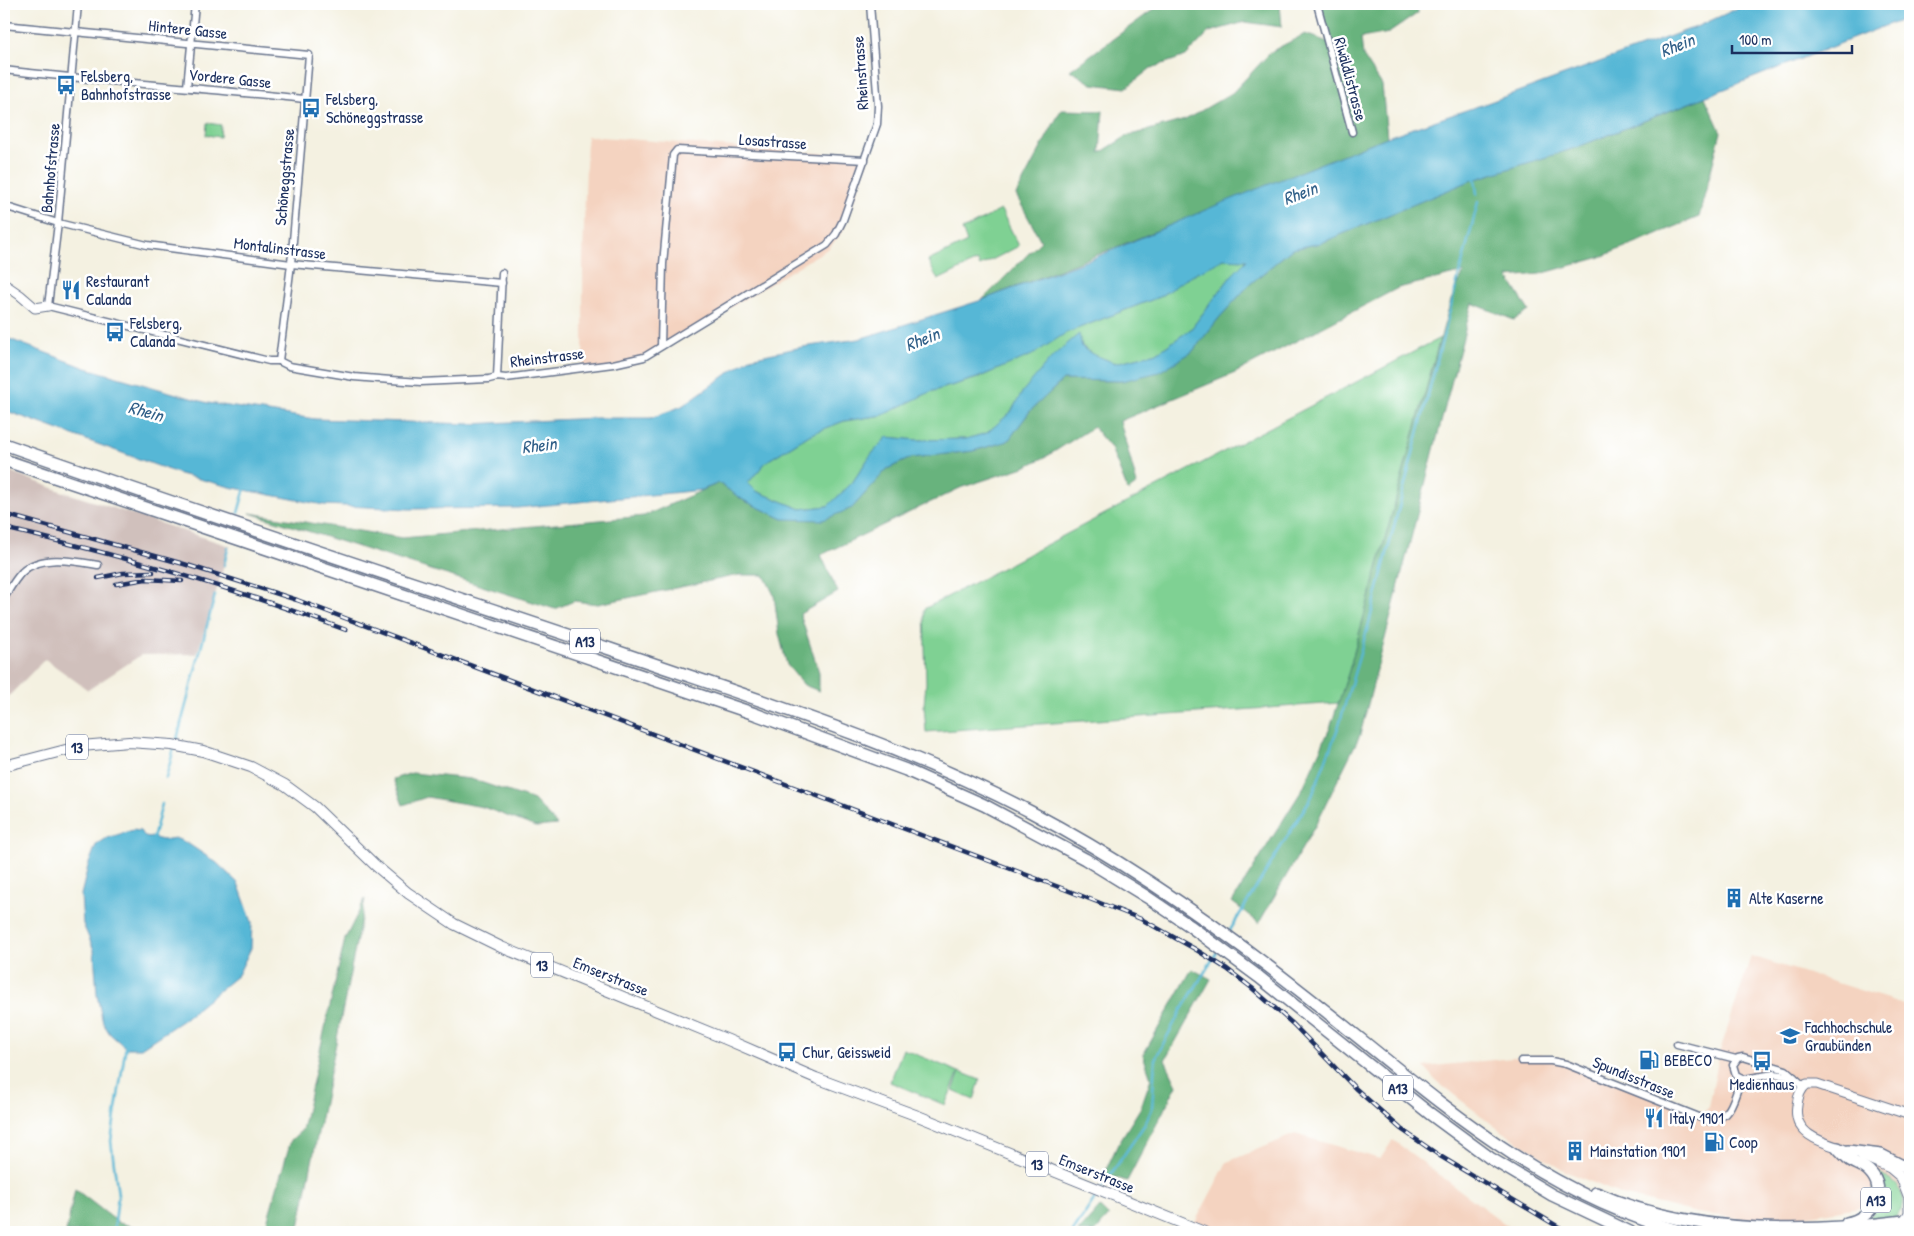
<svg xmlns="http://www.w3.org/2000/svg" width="1914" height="1236" font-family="'Patrick Hand',sans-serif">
<rect width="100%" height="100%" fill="#fff"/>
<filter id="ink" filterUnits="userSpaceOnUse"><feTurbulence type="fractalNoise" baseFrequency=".02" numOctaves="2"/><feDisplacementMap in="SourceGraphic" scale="10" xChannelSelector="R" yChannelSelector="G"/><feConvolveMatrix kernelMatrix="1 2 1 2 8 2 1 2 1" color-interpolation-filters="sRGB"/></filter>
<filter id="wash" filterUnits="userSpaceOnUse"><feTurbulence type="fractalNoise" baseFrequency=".0096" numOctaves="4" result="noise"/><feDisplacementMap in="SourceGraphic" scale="20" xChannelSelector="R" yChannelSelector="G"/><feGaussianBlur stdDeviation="1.12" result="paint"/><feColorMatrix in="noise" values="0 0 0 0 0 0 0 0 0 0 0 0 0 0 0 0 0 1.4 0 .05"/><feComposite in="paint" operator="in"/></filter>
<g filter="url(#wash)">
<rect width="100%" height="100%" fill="#f4f1e1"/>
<g fill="#f4d3c0">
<polygon points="587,136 869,157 843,231 829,248 638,363 583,374 583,254"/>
<polygon points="1751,956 1910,1006 1910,1199 1766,1222 1697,1213 1622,1195 1565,1171 1501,1131 1436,1081 1424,1067 1542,1055 1558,1057 1696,1111 1704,1112 1709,1107 1720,1051"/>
<polygon points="1295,1134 1380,1159 1393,1140 1516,1232 1190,1232 1227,1162"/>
</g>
<polygon fill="#d0c0bc" points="4,469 58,490 230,546 197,654 141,655 88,690 45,659 4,701"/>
<g fill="#7fd193" stroke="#4d8078">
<polygon points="207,123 221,125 220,137 206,135"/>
<polygon points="1001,210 1019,246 980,266 977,261 938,280 928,261 967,242 962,230"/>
<polygon points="1224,259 1248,260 1232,275 1191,329 1157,353 1115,363 1092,354 1082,346 1078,335 1023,391 1011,412 987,433 966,439 917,440 887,437 870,456 852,483 828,506 801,509 756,491 748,483 767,461 811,434 844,421 883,415 930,392 978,378 1002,367 1066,333 1159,297 1189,277"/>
<polygon points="1440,338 1349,671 1339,703 926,732 924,705 926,683 924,609"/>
<polygon points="903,1049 959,1072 945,1105 890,1082"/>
<polygon points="960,1072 980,1080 974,1100 953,1091"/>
<path d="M1874 1170C1887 1176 1912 1193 1901 1210 1899 1213 1897 1217 1893 1218 1884 1222 1871 1221 1862 1222L1873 1213Z"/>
</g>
<g fill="#67b37d" stroke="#41716e">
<polygon points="1161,4 1280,4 1282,27 1245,22 1209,32 1186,56 1151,68 1126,88 1092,84 1070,70"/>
<path d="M1320 4H1417L1418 13 1389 33 1361 38 1363 56 1382 85 1387 137C1252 191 1118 248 982 300L1041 241 1016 195 1061 110 1103 111 1100 153 1127 136 1185 120 1232 93 1272 51 1305 34 1328 42Z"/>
<polygon points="1705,97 1721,132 1699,217 1598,258 1540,274 1508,277 1529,311 1514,320 1472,303 1360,735 1315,826 1259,923 1232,902 1302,790 1330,728 1349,671 1451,300 1464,272 1398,288 1235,373 1120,421 1137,484 1128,491 1111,448 1093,427 1049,455 1027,466 960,488 821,555 838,592 800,614 819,672 819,691 804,685 787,665 779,634 774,595 764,575 739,575 598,604 574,601 555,609 250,513 402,538 644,516 719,483 743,500 783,519 852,508 887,469 911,458 973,451 1008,441 1030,411 1063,380 1122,381 1192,352 1219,318 1250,284 1292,249 1321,243 1469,181 1575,148"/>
<polygon points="412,773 471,779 534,800 557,825 536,827 483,807 427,797 403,805 393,779"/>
<polygon points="365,899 298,1232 264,1232 291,1140 302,1130 345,939"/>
<polygon points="1192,969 1211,979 1165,1060 1177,1085 1127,1181 1104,1174 1118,1144 1141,1107 1151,1078 1143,1055"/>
<polygon points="75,1189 119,1223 156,1232 66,1232"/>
<polygon points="1100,1207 1109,1216 1095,1232 1078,1232"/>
</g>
<g fill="#57b7d6" stroke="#39739a" fill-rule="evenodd">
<path d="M1747 4H1910V16L1575 148 1470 181 1321 243 1292 249 1250 284 1219 318 1192 352 1159 372 1122 381 1063 380 1030 411 1008 441 973 451 911 458 887 469 852 508 823 520 783 519 743 500 719 483 702 490 517 508 409 509 324 505 234 488 180 474 4 410V337L86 368 208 403 315 419 470 424 595 418H651L682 406 750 358 802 347 859 339 982 300 1094 258 1217 205 1387 137 1487 103 1701 25ZM1224 259 1247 260 1232 275 1191 329 1157 353 1115 363 1092 354 1082 347 1079 334 1053 356 1023 391 1011 412 987 433 966 439 917 440 887 437 870 456 852 483 828 506 801 509 756 491 748 483 767 461 811 434 844 421 883 415 930 392 977 378 1032 355 1066 333 1159 297 1189 277Z"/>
<polygon points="133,830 140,831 145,836 163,840 175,838 187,843 217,863 238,883 252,922 251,948 238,975 183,1020 141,1048 126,1048 110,1034 103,1023 97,995 94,950 83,924 81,895 88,866 96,845 107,838"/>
</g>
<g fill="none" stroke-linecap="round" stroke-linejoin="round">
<g stroke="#57b7d6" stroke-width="2.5">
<polyline points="1475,178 1477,194"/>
<polyline points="238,513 245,488"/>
<polyline points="224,565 228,548"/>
<polyline points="176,743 215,595"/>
<polyline points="166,778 174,748"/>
<polyline points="153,839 162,804"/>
<polyline points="1229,932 1312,796 1338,728 1369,623 1478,202"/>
<polyline points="1102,1187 1145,1124 1152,1109 1155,1059 1182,1009 1217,952"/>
<polyline points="114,1232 118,1195 111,1141 126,1045"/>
<polyline points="1073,1232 1099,1192"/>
</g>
</g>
</g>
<g filter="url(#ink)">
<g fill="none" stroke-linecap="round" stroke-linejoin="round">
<defs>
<g id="street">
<polyline points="78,4 58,223 48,306 269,361 279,361 289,366 354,377 391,380 421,382 489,379 497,377 506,378 613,364 644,357 827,245 836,234 843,220 877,124 878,106 870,4"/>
<polyline points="1317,4 1352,132"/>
<polyline points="4,25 309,55 291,264 279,361"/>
<path d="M4 70C104 82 204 88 304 99"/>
<polyline points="187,87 195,4"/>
<polyline points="4,206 58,223 147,245 291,264 502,283"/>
<polyline points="661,346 663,264 673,155 677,150 865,160"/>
<polyline points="497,377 502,273"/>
<path d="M4 598C9 590 15 579 22 572 41 554 74 561 98 565"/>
<polyline points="1677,1044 1736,1059"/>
<path d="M1521 1061H1551L1566 1064 1709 1121C1731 1120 1735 1096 1741 1078"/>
<polyline points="1794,1077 1774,1074 1744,1079 1736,1075 1733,1065 1738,1058 1743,1057 1786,1070 1804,1086"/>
</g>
<g id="secondary">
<polyline points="4,284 20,295 35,308 48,306"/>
<path d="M1843 1149C1821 1142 1792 1134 1797 1105 1798 1096 1800 1089 1807 1084H1817L1910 1115"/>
<polyline points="1862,1156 1890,1168 1910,1185"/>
<polyline points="1902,1180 1909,1198 1909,1214"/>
</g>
<g id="primary">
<polyline points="4,766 81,746 129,742 172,745 203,751 251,767 285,785 315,807 375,865 408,893 454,924 501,947 728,1040 816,1078 918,1116 1204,1232"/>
<polyline points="1901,1232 1904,1221 1910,1213"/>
</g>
<g id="highway">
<path d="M4 444C205 515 408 581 610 649 752 698 897 742 1031 812 1128 863 1218 926 1304 994 1426 1089 1530 1191 1683 1232"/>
<polyline points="4,460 755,714 906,770 984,805 1085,859 1147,897 1190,926 1259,977 1429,1113 1490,1158 1552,1195 1630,1232"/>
<path d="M1838 1148C1841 1151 1845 1156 1849 1159 1855 1164 1863 1165 1869 1171 1890 1192 1870 1219 1847 1223"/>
<polyline points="1848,1151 1881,1155 1910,1170"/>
<path d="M1596 1193C1691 1235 1803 1234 1904 1221"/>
</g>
</defs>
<use href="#street" stroke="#67738c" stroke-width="9"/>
<use href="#secondary" stroke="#67738c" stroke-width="11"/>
<use href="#primary" stroke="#67738c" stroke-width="12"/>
<use href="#highway" stroke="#67738c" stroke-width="14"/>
<use href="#street" stroke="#fff" stroke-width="6"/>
<use href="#secondary" stroke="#fff" stroke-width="9"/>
<use href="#primary" stroke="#fff" stroke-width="10"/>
<use href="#highway" stroke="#fff" stroke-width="11"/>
<defs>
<g id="rail">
<polyline points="4,514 184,564 297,600 1064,889 1141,919 1195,949 1227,969 1252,988 1293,1024 1355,1088 1401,1129 1440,1156 1567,1232"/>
<path d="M4 528C120 555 235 588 346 630"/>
<polyline points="98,578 123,573 153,572"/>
<polyline points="116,584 146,579 182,581"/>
</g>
</defs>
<use href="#rail" stroke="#1b2f5e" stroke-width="4.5"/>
<use href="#rail" stroke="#fff" stroke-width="2.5" stroke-dasharray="8" stroke-linecap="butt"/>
</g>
</g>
<defs>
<symbol id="bus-bare" viewBox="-9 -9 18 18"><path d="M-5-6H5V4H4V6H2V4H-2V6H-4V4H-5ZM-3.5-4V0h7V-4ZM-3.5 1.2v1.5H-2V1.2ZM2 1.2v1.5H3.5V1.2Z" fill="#1f6fb2" stroke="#fff" stroke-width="2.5" paint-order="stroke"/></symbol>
<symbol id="restaurant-bare" viewBox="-9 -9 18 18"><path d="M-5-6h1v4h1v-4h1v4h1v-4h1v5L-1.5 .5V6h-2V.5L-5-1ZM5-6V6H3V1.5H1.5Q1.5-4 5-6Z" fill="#1f6fb2" stroke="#fff" stroke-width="2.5" paint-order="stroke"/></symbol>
<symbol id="building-bare" viewBox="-9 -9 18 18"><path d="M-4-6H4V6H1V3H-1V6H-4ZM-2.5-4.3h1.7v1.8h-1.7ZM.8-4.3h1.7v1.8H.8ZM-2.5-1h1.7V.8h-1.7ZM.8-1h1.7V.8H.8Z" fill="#1f6fb2" stroke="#fff" stroke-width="2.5" paint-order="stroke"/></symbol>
<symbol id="university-bare" viewBox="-9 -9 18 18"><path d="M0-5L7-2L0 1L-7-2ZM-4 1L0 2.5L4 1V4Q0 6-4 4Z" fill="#1f6fb2" stroke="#fff" stroke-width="2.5" paint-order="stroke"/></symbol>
<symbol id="fuel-bare" viewBox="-9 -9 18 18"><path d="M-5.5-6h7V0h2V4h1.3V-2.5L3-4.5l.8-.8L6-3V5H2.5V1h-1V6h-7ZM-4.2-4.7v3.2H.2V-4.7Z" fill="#1f6fb2" stroke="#fff" stroke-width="2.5" paint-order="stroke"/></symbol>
</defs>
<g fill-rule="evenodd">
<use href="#bus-bare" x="52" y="71" width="28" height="28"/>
<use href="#bus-bare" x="297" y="94" width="28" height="28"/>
<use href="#restaurant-bare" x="57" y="276" width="28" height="28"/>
<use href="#bus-bare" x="101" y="318" width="28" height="28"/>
<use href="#building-bare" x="1720" y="884" width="28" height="28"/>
<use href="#university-bare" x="1776" y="1022" width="28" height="28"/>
<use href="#bus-bare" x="773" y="1038" width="28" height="28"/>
<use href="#fuel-bare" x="1635" y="1046" width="28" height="28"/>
<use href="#bus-bare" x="1748" y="1047" width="28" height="28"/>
<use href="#restaurant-bare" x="1640" y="1104" width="28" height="28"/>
<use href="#fuel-bare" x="1700" y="1128" width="28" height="28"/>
<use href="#building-bare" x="1561" y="1137" width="28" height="28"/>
</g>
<g text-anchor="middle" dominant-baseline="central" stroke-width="5" stroke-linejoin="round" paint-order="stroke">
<g fill="#fff" stroke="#5f6d8e" stroke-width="1">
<rect x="570" y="628.5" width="30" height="25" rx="4"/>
<rect x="66" y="734.5" width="22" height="25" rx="4"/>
<rect x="531" y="952.5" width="22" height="25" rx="4"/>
<rect x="1383" y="1075.5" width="30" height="25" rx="4"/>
<rect x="1026" y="1151.5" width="22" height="25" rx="4"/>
<rect x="1861" y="1187.5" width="30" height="25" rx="4"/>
</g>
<g font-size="15" font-weight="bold" fill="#1b2f5e">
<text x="585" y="641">A13</text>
<text x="77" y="747">13</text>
<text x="542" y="965">13</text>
<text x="1398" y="1088">A13</text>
<text x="1037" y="1164">13</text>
<text x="1876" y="1200">A13</text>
</g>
<g font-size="16" fill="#1b2f5e" stroke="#fff">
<text transform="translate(188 29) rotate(6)">Hintere Gasse</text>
<text transform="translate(860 73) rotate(-94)">Rheinstrasse</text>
<text transform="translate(230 78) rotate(6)">Vordere Gasse</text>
<text transform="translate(1351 79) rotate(75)">Riwäldlistrasse</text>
<text transform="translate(773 141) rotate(4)">Losastrasse</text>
<text transform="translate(50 168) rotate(-85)">Bahnhofstrasse</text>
<text transform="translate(284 177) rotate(-85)">Schöneggstrasse</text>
<text transform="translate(280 248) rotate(7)">Montalinstrasse</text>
<text transform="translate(547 357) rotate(-7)">Rheinstrasse</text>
<text transform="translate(611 976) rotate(22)">Emserstrasse</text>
<text transform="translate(1634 1077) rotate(22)">Spundisstrasse</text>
<text transform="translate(1097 1173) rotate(22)">Emserstrasse</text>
</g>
<g font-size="16" fill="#1b2f5e" stroke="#fff" text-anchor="start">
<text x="81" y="76">Felsberg,<tspan x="81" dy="18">Bahnhofstrasse</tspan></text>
<text x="326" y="99">Felsberg,<tspan x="326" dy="18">Schöneggstrasse</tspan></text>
<text x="86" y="281">Restaurant<tspan x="86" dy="18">Calanda</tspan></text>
<text x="130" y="323">Felsberg,<tspan x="130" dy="18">Calanda</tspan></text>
<text x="1749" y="898">Alte Kaserne</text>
<text x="1805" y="1027">Fachhochschule<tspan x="1805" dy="18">Graubünden</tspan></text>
<text x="802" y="1052">Chur, Geissweid</text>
<text x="1664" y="1060">BEBECO</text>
<text x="1762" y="1084" text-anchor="middle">Medienhaus</text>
<text x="1669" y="1118">Italy 1901</text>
<text x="1729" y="1142">Coop</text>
<text x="1590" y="1151">Mainstation 1901</text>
</g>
<g font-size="18" font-style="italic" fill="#305f88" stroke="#fff">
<text transform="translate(1677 45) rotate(-22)">Rhein</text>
<text transform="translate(1300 193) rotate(-21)">Rhein</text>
<text transform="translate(922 339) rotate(-22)">Rhein</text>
<text transform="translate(146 411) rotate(16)">Rhein</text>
<text transform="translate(539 445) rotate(-7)">Rhein</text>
</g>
</g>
<rect width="1914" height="1236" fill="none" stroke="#fff" stroke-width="20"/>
<path d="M1732 45v8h120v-8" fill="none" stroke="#1b2f5e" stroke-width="2.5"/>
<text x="1739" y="45" font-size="15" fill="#1b2f5e" stroke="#ffffff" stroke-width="4" paint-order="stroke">100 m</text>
</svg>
